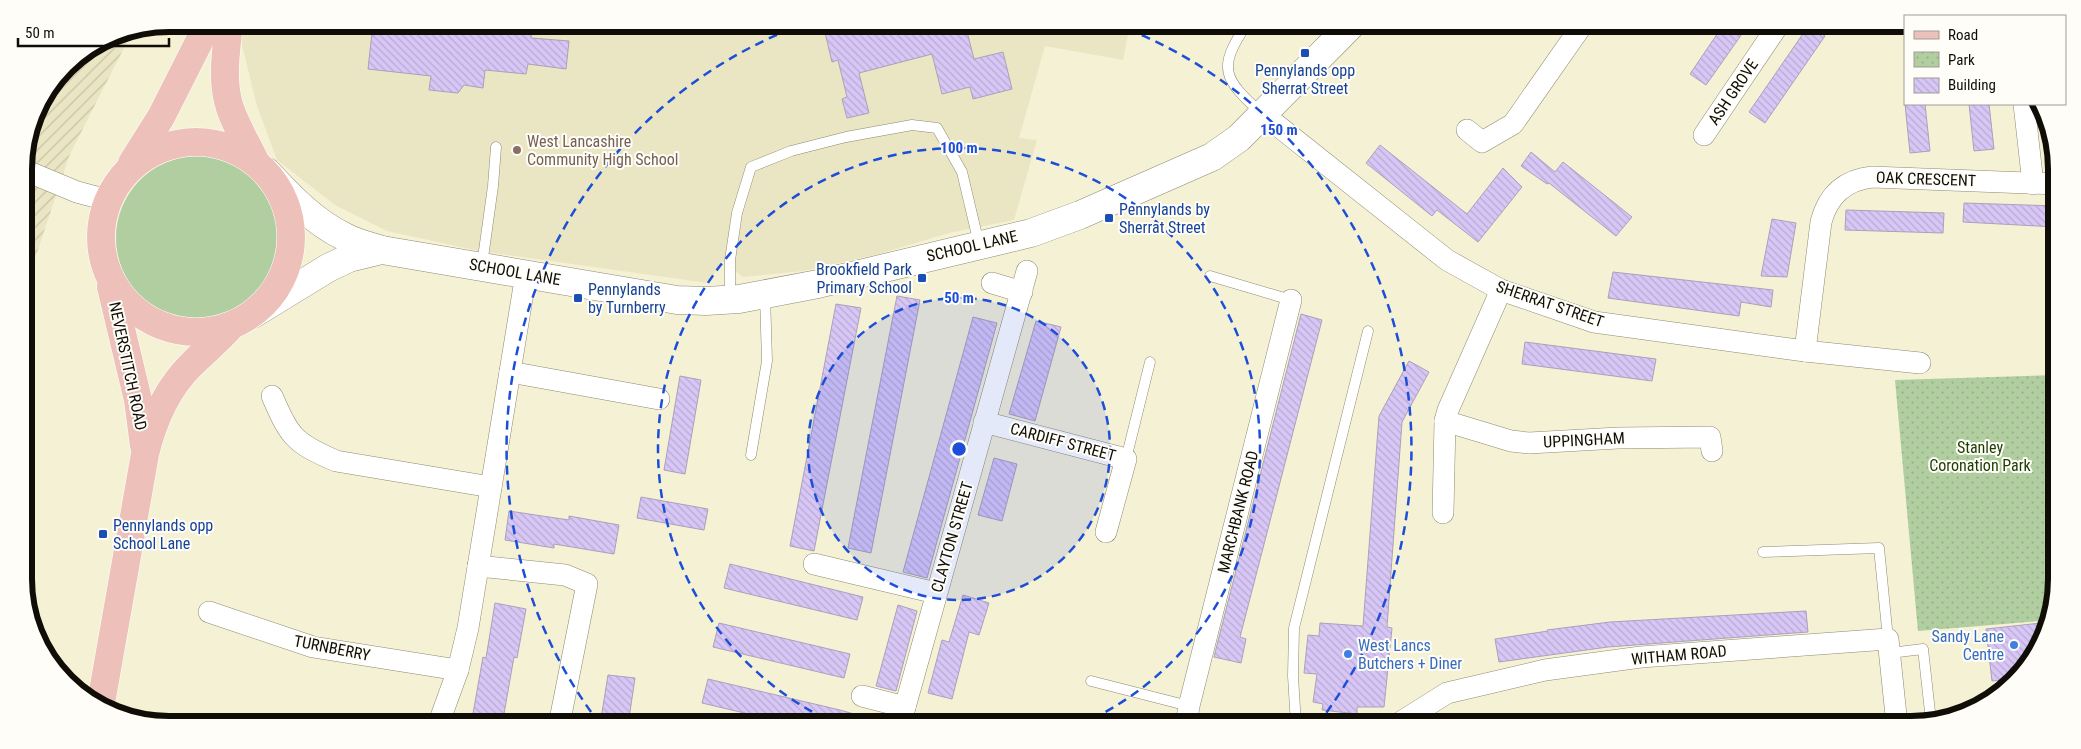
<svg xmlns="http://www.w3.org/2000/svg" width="2081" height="749" font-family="'Roboto Condensed',sans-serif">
<defs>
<pattern id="industrial-furrows" width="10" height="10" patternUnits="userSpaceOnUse" patternTransform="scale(1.25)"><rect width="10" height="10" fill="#eae5c2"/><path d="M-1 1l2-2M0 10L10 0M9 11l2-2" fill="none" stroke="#c8c3a5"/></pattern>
<pattern id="park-dots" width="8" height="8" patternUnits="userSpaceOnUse" patternTransform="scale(1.25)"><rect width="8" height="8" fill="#b0ce9f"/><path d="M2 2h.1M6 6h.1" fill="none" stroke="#96b087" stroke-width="1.8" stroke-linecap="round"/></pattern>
<pattern id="building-back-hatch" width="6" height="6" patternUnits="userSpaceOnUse" patternTransform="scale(1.25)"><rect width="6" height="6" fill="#d8c7f6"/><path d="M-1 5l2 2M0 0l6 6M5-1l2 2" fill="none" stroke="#b8aad1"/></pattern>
</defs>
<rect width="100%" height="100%" fill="#f5f1d5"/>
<polygon fill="#eae5c2" points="241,24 1130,24 1123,60 1045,46 1019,138 1037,140 1014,220 949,233 879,254 803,271 743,277 722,261 708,283 479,251 387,231 335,205 277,160 257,106 242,45"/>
<polygon fill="url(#industrial-furrows)" points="130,32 127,42 70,154 25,288 24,159 39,105 73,60 114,35"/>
<circle fill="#b0ce9f" cx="198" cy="238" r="82"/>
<polygon fill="url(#park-dots)" points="2057,375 2057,580 2051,620 1918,631 1895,380"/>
<g fill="url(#building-back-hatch)" stroke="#aaa1ba">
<polygon points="373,24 533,24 531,38 569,41 566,69 528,64 526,74 485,70 483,88 464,85 458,93 429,90 431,76 368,69"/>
<polygon points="823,24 965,24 974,59 1003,52 1012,89 973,99 970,87 942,94 932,54 859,73 869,113 847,118 842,99 847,97 838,60 832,62"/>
<polygon points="1724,24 1749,24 1706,85 1690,74"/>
<polygon points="1809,25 1825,36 1765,123 1749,112"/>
<polygon points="1905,104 1925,104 1930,151 1910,153"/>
<polygon points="1969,104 1989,104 1994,149 1974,151"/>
<polygon points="1380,145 1467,214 1503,168 1522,187 1478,242 1437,210 1432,216 1366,163"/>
<polygon points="1531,152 1555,172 1563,162 1632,217 1616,236 1549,183 1547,184 1521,166"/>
<polygon points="1964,203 2056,206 2056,227 1963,222"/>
<polygon points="1846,210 1944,213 1943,233 1845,230"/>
<polygon points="1772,219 1796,223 1787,277 1761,276"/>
<polygon points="1613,272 1773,290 1771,307 1741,302 1739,316 1608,298"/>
<polygon points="897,296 920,300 871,553 848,548"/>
<polygon points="836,304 861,308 814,551 790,546"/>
<polygon points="1301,314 1322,320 1240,637 1246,639 1241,663 1214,657"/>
<polygon points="973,317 997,323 927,578 903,572"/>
<polygon points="1036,321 1061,327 1035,421 1009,414"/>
<polygon points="1525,342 1656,359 1652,381 1522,364"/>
<polygon points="1409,361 1429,372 1402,422 1387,627 1392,628 1384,707 1357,707 1357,714 1322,710 1323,704 1313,702 1317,674 1304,673 1308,635 1319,636 1320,623 1363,626 1379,416"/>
<polygon points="680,376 701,380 685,474 664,470"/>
<polygon points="994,458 1017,464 1002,521 978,515"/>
<polygon points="641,497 708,509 704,530 637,518"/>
<polygon points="509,511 569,520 569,516 619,525 614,554 554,544 554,548 505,540"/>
<polygon points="730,564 863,597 857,620 724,588"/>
<polygon points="963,595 989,603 979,635 969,632 952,699 928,693 942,640 949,642"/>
<polygon points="495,603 526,609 517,658 514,657 502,725 471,725 483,657 486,658"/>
<polygon points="898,605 917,611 896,691 876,686"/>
<polygon points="1806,611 1808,632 1608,647 1499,662 1495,639 1548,631 1547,630 1610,622"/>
<polygon points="2050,622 2033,661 2016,678 1992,681 1986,629"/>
<polygon points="719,623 850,654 844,678 713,647"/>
<polygon points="608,675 635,678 628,725 600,725"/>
<polygon points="708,679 840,710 875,720 874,725 795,725 702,703"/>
</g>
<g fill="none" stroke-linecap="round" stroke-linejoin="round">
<defs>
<g id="lane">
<path d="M1247 24C1216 69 1224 79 1262 114"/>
<polyline points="1319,24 1334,40"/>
<polyline points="482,265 493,186 496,147"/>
<polyline points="1210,276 1291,300"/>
<polyline points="730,298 730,260 737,213 751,167 791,151 846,137 912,125 937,128 962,172 979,244"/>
<polyline points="751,455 767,361 765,295"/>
<polyline points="1126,459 1150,362"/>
<polyline points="1763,552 1879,548 1888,639"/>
<polyline points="1890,653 1923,649 1931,721"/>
<polyline points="1091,681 1189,706"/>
<polyline points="1296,725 1293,676 1294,628 1368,331"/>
</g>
<g id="street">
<polyline points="2024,104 2033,184"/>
<polyline points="1263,114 1447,260 1501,290 1594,322 1805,351 1920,363"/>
<polyline points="1467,130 1482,142 1513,124 1583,24"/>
<polyline points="1704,135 1779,24"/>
<polyline points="24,170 77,192 107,200"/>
<polyline points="992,283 1022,292"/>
<path d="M1805 351 1821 222C1828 195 1845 180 1872 177L2056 184"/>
<polyline points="510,372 659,399"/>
<path d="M272 396C290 437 294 443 336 461L491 487"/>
<polyline points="1445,421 1511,441 1529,443 1618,438 1710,437 1712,451"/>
<polyline points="984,422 1126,459 1106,532"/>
<polyline points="1443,513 1445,421 1448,410 1501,290"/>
<polyline points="814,564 936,593"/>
<polyline points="478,566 565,575 587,584 559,725"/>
<polyline points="209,612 313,647 458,670"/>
<polyline points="862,696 905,707"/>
<polyline points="438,725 458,670 468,628 526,274"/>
<polyline points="900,725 1027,271"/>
<polyline points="1186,725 1189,706 1291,300"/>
<polyline points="1396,725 1447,693 1545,670 1641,657 1888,639 1897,725"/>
</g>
<g id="secondary">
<path d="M267 172C290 197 314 222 345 237 356 243 369 246 382 250L677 300 706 301 739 299 818 284 1031 233 1080 215 1212 157 1239 138 1352 24"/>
<polyline points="253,314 328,268 349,258 382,250"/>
</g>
<g id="primary">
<path d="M229 24C226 52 221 81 230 108 236 126 247 144 255 161"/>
<circle cx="196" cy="237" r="95"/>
<polyline points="132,163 161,117 208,24"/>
<polyline points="111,287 138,400 144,446"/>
<path d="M101 703 145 454C153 421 167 388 192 364 205 351 219 340 231 326"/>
</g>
</defs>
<use href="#lane" stroke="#8e8a70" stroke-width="11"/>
<use href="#street" stroke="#8e8a70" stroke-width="22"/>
<use href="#secondary" stroke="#8e8a70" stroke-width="29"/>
<use href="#primary" stroke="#fff" stroke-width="29"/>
<use href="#lane" stroke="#fff" stroke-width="10"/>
<use href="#street" stroke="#fff" stroke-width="21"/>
<use href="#secondary" stroke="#fff" stroke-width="28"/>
<use href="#primary" stroke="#edc0b9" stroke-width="28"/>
</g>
<circle cx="959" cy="449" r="151" fill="#1d4ed8" fill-opacity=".12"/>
<g fill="none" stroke="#1d4ed8" stroke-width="2.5" stroke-dasharray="9 6">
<circle cx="959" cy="449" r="151"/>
<path d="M839 725A301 301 0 1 1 1079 725"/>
<path d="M600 724A452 452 0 0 1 804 24M1114 24A452 452 0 0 1 1318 724"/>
</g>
<g fill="#1a4fb4" stroke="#fefdf8" stroke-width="2">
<rect x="1300" y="48" width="10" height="10" rx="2.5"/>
<rect x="1104" y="213" width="10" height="10" rx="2.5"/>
<rect x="917" y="273" width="10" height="10" rx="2.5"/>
<rect x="573" y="293" width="10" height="10" rx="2.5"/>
<rect x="98" y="529" width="10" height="10" rx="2.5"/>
</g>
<circle fill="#8d6e63" stroke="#fefdf8" stroke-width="2" cx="517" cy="150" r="5"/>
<g fill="#3f7fe0" stroke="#fefdf8" stroke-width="2">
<circle cx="2014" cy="645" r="5"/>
<circle cx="1348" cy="654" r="5"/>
</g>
<g text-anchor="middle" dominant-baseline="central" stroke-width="4" stroke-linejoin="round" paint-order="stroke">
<g font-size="16" fill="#164399" stroke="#fefdf8" text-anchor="start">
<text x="1305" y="70" text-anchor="middle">Pennylands opp<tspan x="1305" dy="18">Sherrat Street</tspan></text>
<text x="1119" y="209">Pennylands by<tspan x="1119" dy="18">Sherrat Street</tspan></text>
<text x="912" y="269" text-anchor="end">Brookfield Park<tspan x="912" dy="18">Primary School</tspan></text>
<text x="588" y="289">Pennylands<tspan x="588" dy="18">by Turnberry</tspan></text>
<text x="113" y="525">Pennylands opp<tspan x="113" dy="18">School Lane</tspan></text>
</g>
<g font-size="16" fill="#0f0d05" stroke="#fefdf8">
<text transform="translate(1733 92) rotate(-56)">ASH GROVE</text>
<text transform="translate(1926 179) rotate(2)">OAK CRESCENT</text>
<text transform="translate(972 246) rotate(-13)">SCHOOL LANE</text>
<text transform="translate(515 272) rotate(10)">SCHOOL LANE</text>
<text transform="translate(1550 304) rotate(19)">SHERRAT STREET</text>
<text transform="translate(128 366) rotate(78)">NEVERSTITCH ROAD</text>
<text transform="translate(1584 440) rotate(-3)">UPPINGHAM</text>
<text transform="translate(1063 442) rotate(15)">CARDIFF STREET</text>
<text transform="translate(1238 512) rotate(-76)">MARCHBANK ROAD</text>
<text transform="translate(952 537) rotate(-74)">CLAYTON STREET</text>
<text transform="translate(332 648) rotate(11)">TURNBERRY</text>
<text transform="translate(1679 655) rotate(-5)">WITHAM ROAD</text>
</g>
<g font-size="16" fill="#785e54" stroke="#fefdf8" text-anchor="start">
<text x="527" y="141">West Lancashire<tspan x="527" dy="18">Community High School</tspan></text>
</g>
<g font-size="16" fill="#1c3c01" stroke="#fefdf8">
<text x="1980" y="447">Stanley<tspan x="1980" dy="18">Coronation Park</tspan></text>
</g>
<g font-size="16" fill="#366cbe" stroke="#fefdf8" text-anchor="end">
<text x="2004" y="636">Sandy Lane<tspan x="2004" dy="18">Centre</tspan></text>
<text x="1358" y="645" text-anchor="start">West Lancs<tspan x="1358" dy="18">Butchers + Diner</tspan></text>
</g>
</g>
<path d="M0 0H2081V749H0ZM169 32H1911A137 137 0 0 1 2048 169V579A137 137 0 0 1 1911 716H169A137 137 0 0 1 32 579V169A137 137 0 0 1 169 32Z" fill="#fefdf8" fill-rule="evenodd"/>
<path fill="none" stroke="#0f0d05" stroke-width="6" d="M169 32H1911A137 137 0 0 1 2048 169V579A137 137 0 0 1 1911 716H169A137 137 0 0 1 32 579V169A137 137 0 0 1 169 32Z"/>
<circle cx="959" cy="449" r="8" fill="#1d4ed8" stroke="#fefdf8" stroke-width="2.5"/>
<g font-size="15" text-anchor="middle" font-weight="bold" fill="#1d4ed8" stroke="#fefdf8" stroke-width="4" stroke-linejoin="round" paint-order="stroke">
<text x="1279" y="135">150 m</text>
<text x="959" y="153">100 m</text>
<text x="959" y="303">50 m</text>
</g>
<rect x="1904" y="15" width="162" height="90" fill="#fefdf8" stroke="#9e9d97"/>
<rect x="1914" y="31" width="25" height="8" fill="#edc0b9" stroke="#9e9d97"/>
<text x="1948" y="40" font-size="15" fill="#0f0d05">Road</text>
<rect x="1914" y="52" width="25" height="15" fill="url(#park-dots)" stroke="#9e9d97"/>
<text x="1948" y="65" font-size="15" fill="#0f0d05">Park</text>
<rect x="1914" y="78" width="25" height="15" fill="url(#building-back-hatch)" stroke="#9e9d97"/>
<text x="1948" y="90" font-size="15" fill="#0f0d05">Building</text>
<path d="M18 38v8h151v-8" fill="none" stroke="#0f0d05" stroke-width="2.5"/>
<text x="25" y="38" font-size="15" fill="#0f0d05" stroke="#fefdf8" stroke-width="4" paint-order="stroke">50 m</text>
</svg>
